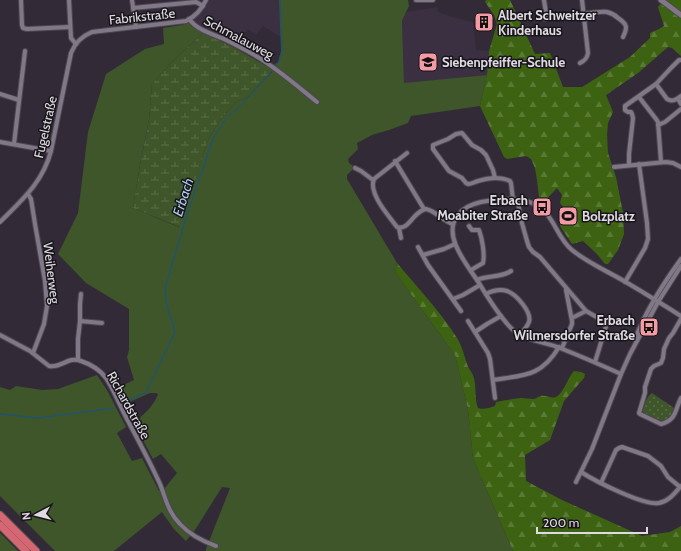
<svg xmlns="http://www.w3.org/2000/svg" width="681" height="551" font-family="Cabin,sans-serif">
<defs>
<pattern id="forest-firs" width="22" height="20" patternUnits="userSpaceOnUse"><rect width="22" height="20" fill="#3d6312"/><path d="M5 1l3.5 6h-7zM16 11l3.5 6h-7z" fill="#597934"/></pattern>
<pattern id="wetland-marsh" width="20" height="14" patternUnits="userSpaceOnUse"><rect width="20" height="14" fill="#3e5629"/><path d="M1 5h8M5 5V1M11 12h8M15 12V8" fill="none" stroke="#5a6e48"/></pattern>
<pattern id="park-dots" width="8" height="8" patternUnits="userSpaceOnUse"><rect width="8" height="8" fill="#3e5629"/><path d="M2 2h.1M6 6h.1" fill="none" stroke="#5a6e48" stroke-width="1.8" stroke-linecap="round"/></pattern>
</defs>
<rect width="100%" height="100%" fill="#322b37"/>
<g fill="#3b3042">
<polygon points="207,0 279,0 281,37 263,26 256,35 248,29 233,47 203,33 190,22 198,15"/>
<polygon points="437,7 438,12 455,18 473,22 476,50 489,51 487,75 404,84 402,21 407,12"/>
</g>
<g fill="#3e5629">
<path d="M279 0H408L409 6 402 21 404 83 487 75 480 106 411 116 408 123 389 130 372 135 357 143 358 149 348 159 349 163 353 166 352 170 347 175V179L397 263 395 272 455 355 468 409 473 458 513 551H206V549L230 488 222 487 195 530 186 541 173 528 162 512 114 551H55L0 496V387L10 390 16 386 42 390 58 389 97 375 107 390 126 427 117 433 132 461 142 458 159 491 164 489 177 473 161 454 153 459 134 423C144 414 154 406 158 394L156 393H150L125 404 117 388 134 380 127 357 129 350V309L86 283 58 254 78 213 88 132 106 74 145 49 164 44 163 28 182 25 190 22 203 33 173 61 152 84 149 120 140 165 133 208 179 227 208 140 219 121 236 102 248 97 272 72 270 68 278 62 281 51Z"/>
<polygon points="0,533 18,551 0,551"/>
</g>
<g fill="url(#forest-firs)">
<polygon points="486,0 510,0 535,54 550,53 563,87 582,87 630,57 650,38 650,33 659,29 664,26 658,7 664,0 681,0 681,56 672,48 668,47 638,73 606,95 613,112 608,123 607,135 608,153 616,177 623,213 624,234 618,250 608,264 605,264 597,254 583,241 572,244 560,226 561,223 574,220 576,216 574,211 567,211 560,203 562,195 557,188 541,205 537,203 539,197 537,180 535,168 531,159 526,156 507,159 504,157 480,106 487,75 489,51 497,24 494,15 485,2"/>
<path d="M397 263C417 287 440 311 457 338 462 346 464 355 467 364 468 368 471 371 473 375 477 386 474 398 478 408 484 410 489 408 495 406L496 402C504 400 513 399 521 398 525 398 529 399 533 399 537 399 538 396 541 396 546 395 552 399 556 397 564 393 568 377 574 371L581 372 585 374 584 378 564 401 550 440 525 455 526 481 562 500 642 536 670 532 681 526V551H513L473 458 468 409 455 355 395 272Z"/>
</g>
<polygon fill="url(#wetland-marsh)" points="203,33 233,47 270,68 272,71 248,97 236,102 219,121 208,140 180,227 133,208 140,165 149,120 152,84 173,61"/>
<path fill="url(#park-dots)" d="M652 393 674 408V414L663 422 644 413 642 411C645 405 646 397 652 393Z"/>
<g fill="none" stroke-linecap="round" stroke-linejoin="round">
<g stroke="#12548e" stroke-width="1">
<polyline points="276,66 279,62 282,51 280,0"/>
<polyline points="123,404 146,392 175,332 167,306 165,288 188,211 205,163 213,138 225,120 243,103 274,69"/>
<polyline points="0,414 38,418 114,408"/>
</g>
<defs>
<g id="minor">
<polyline points="21,0 22,25 23,28 27,29 70,27"/>
<polyline points="69,0 71,38 76,44"/>
<polyline points="132,0 136,27"/>
<polyline points="416,0 433,0"/>
<polyline points="544,0 546,13 545,19"/>
<polyline points="133,8 196,2 203,6"/>
<path d="M584 14C591 13 600 11 607 12 611 13 615 15 618 18 627 24 628 27 623 37"/>
<path d="M189 19C198 31 213 34 226 40 236 45 246 50 256 56 278 69 297 86 317 102"/>
<path d="M580 63C584 61 587 59 588 53L582 0"/>
<path d="M656 84 667 99C672 102 676 100 681 96"/>
<polyline points="0,94 19,100"/>
<polyline points="639,97 656,119 658,122 661,162"/>
<polyline points="678,99 681,104"/>
<polyline points="658,125 665,122 681,109"/>
<polyline points="0,142 51,151"/>
<polyline points="14,144 25,51"/>
<path d="M407 153 374 179C368 193 388 215 397 227 405 230 410 221 415 216 418 213 422 210 426 209 436 211 443 221 453 224"/>
<polyline points="395,161 424,209"/>
<polyline points="629,165 629,154 633,118 632,114 631,112 628,112 625,110 625,106 656,84 671,68 679,60 681,60"/>
<polyline points="614,167 666,162 673,163 681,167"/>
<polyline points="355,168 361,171 373,180"/>
<path d="M495 178 493 170 486 155 481 150 472 145 462 133 456 134 448 139 433 145V149L449 171 462 178 466 183 468 184C472 184 474 182 478 181 488 178 500 176 510 181L511 183 513 200"/>
<polyline points="28,194 31,199 35,224 45,281 47,306 44,324 33,353"/>
<polyline points="518,200 520,216 527,241 529,247 533,252 540,257 586,311 607,323 595,362"/>
<path d="M0 222C22 200 43 182 51 151L71 53C75 43 82 36 92 32L186 21C196 16 201 10 206 0"/>
<path d="M469 226 472 230H479C482 238 485 254 483 263L471 270"/>
<polyline points="399,228 401,238"/>
<polyline points="418,247 428,265 461,311"/>
<polyline points="423,255 444,249 455,244"/>
<path d="M477 280C488 275 501 278 511 271"/>
<polyline points="625,282 645,248 648,239 647,223 639,164"/>
<path d="M486 294C492 291 500 289 507 291 516 294 532 312 529 322 527 327 523 331 520 335"/>
<polyline points="453,299 463,295 480,285"/>
<polyline points="572,318 586,311"/>
<path d="M681 319 673 333 669 338 664 349 663 358 661 363 654 366 651 369 645 387V393L639 413 640 414 661 424C677 420 675 409 681 398"/>
<polyline points="80,321 102,323"/>
<polyline points="468,321 488,353 490,359 495,398"/>
<polyline points="475,332 487,324 501,316"/>
<path d="M0 335 30 351 49 366C63 368 67 356 81 361 90 364 100 370 106 378 114 390 120 406 127 419 138 440 150 462 160 484 166 499 168 512 180 524 190 535 202 541 216 546"/>
<path d="M635 340C645 311 663 284 681 259"/>
<polyline points="562,348 572,324 572,321 566,290"/>
<polyline points="78,360 78,339 80,321 80,304 81,294"/>
<path d="M621 374C601 365 580 356 560 348 543 341 523 341 510 327 498 314 488 298 479 283 468 266 441 235 458 215 463 208 472 204 481 202 495 199 518 197 532 203 555 213 555 236 572 250 588 263 607 271 624 281 643 292 662 304 681 316"/>
<path d="M493 380C524 375 541 377 559 347"/>
<path d="M581 472C595 481 644 506 659 503 669 501 675 493 681 486"/>
<polyline points="576,482 592,449 621,374 630,354 658,302 681,266"/>
<polyline points="601,483 616,450 619,448 622,447 648,456 661,466 668,477 680,487"/>
</g>
<polyline id="tertiary" points="661,0 681,15"/>
<g id="motorway">
<polyline points="0,515 36,551"/>
<polyline points="0,525 26,551"/>
</g>
</defs>
<use href="#minor" stroke="#4d4751" stroke-width="6"/>
<use href="#tertiary" stroke="#4d4751" stroke-width="7"/>
<use href="#motorway" stroke="#4d4751" stroke-width="9"/>
<use href="#minor" stroke="#817887" stroke-width="4"/>
<use href="#tertiary" stroke="#817887" stroke-width="5"/>
<use href="#motorway" stroke="#d56772" stroke-width="7"/>
</g>
<defs>
<symbol id="building-square" viewBox="-11 -11 22 22"><rect x="-9" y="-9" width="18" height="18" rx="4" fill="#f49aa4" stroke="#18151a"/><path d="M-4-6H4V6H1V3H-1V6H-4ZM-2.5-4.3h1.7v1.8h-1.7ZM.8-4.3h1.7v1.8H.8ZM-2.5-1h1.7V.8h-1.7ZM.8-1h1.7V.8H.8Z" fill="#111"/></symbol>
<symbol id="school-square" viewBox="-11 -11 22 22"><rect x="-9" y="-9" width="18" height="18" rx="4" fill="#f49aa4" stroke="#18151a"/><path d="M0-5L7-2L0 1L-7-2ZM-4 1L0 2.5L4 1V4Q0 6-4 4Z" fill="#111"/></symbol>
<symbol id="bus-square" viewBox="-11 -11 22 22"><rect x="-9" y="-9" width="18" height="18" rx="4" fill="#f49aa4" stroke="#18151a"/><path d="M-5-6H5V4H4V6H2V4H-2V6H-4V4H-5ZM-3.5-4V0h7V-4ZM-3.5 1.2v1.5H-2V1.2ZM2 1.2v1.5H3.5V1.2Z" fill="#111"/></symbol>
<symbol id="stadium-square" viewBox="-11 -11 22 22"><rect x="-9" y="-9" width="18" height="18" rx="4" fill="#f49aa4" stroke="#18151a"/><path d="M0-5a6.5 5 0 1 0 0 10a6.5 5 0 1 0 0-10ZM-3.5-1.8h7v3.6h-7Z" fill="#111"/></symbol>
</defs>
<g fill-rule="evenodd">
<use href="#building-square" x="473" y="11" width="22" height="22"/>
<use href="#school-square" x="417" y="51" width="22" height="22"/>
<use href="#bus-square" x="531" y="196" width="22" height="22"/>
<use href="#stadium-square" x="557" y="205" width="22" height="22"/>
<use href="#bus-square" x="638" y="316" width="22" height="22"/>
</g>
<g text-anchor="middle" dominant-baseline="central" stroke-width="3" stroke-linejoin="round" paint-order="stroke">
<g font-size="13" font-weight="bold" fill="#e0dbe3" stroke="#18151a" text-anchor="start">
<text x="498" y="15">Albert Schweitzer<tspan x="498" dy="15">Kinderhaus</tspan></text>
<text x="442" y="62">Siebenpfeiffer-Schule</text>
<text x="528" y="200" text-anchor="end">Erbach<tspan x="528" dy="15">Moabiter Straße</tspan></text>
<text x="582" y="216">Bolzplatz</text>
<text x="635" y="320" text-anchor="end">Erbach<tspan x="635" dy="15">Wilmersdorfer Straße</tspan></text>
</g>
<g font-size="13" fill="#e0dbe3" stroke="#18151a">
<text transform="translate(142 16) rotate(-6)">Fabrikstraße</text>
<text transform="translate(239 37) rotate(28)">Schmalauweg</text>
<text transform="translate(45 127) rotate(-77)">Fugelstraße</text>
<text transform="translate(52 273) rotate(83)">Weiherweg</text>
<text transform="translate(129 405) rotate(61)">Richardstraße</text>
</g>
<g font-size="14" font-style="italic" fill="#adcced" stroke="#18151a">
<text transform="translate(183 197) rotate(-72)">Erbach</text>
</g>
</g>
<g transform="translate(36 515) rotate(263)" stroke="#18151a" stroke-width="3" paint-order="stroke">
<path d="M0-3L7 15L0 10L-7 15Z" fill="#e0dbe3"/>
<text y="-6" font-size="11" font-weight="bold" text-anchor="middle" fill="#e0dbe3">N</text>
</g>
<path d="M537 527v6h110v-6" fill="none" stroke="#e0dbe3" stroke-width="2"/>
<text x="543" y="527" font-size="12" fill="#e0dbe3" stroke="#18151a" stroke-width="3" paint-order="stroke">200 m</text>
</svg>
